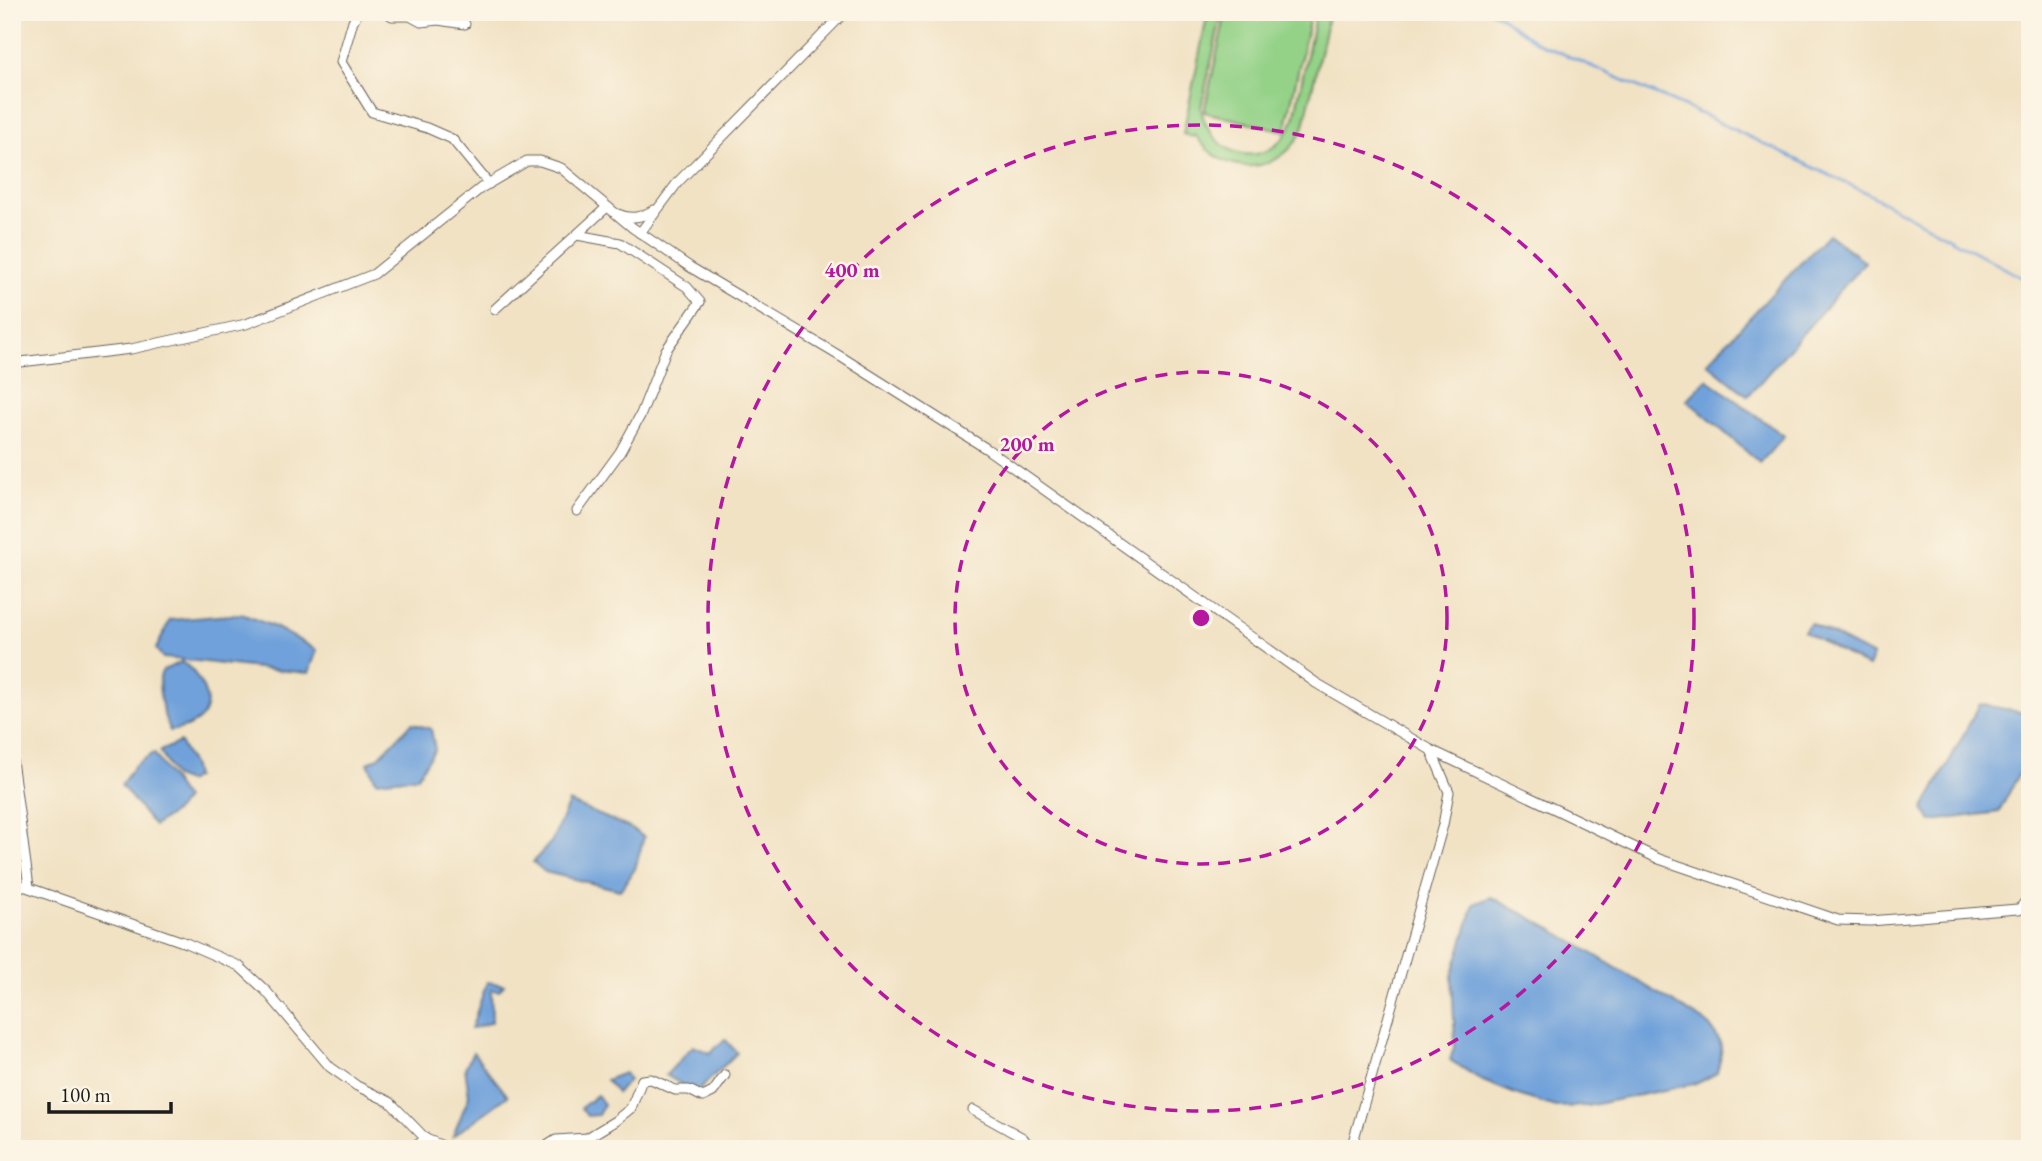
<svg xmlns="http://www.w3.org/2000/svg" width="2042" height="1161" font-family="'EB Garamond',serif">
<rect width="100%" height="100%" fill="#fcf5e5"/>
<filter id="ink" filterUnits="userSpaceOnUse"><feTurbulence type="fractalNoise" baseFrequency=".0143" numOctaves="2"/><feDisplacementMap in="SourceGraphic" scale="14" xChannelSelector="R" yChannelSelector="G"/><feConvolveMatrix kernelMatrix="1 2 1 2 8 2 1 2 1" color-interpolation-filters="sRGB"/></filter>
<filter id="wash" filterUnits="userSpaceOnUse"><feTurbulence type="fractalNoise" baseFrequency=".00686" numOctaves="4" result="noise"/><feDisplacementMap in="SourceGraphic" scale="28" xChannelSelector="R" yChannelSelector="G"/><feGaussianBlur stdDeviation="1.57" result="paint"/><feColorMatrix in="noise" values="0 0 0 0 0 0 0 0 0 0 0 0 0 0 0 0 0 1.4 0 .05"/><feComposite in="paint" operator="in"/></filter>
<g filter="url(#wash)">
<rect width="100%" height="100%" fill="#f1e2c4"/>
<g fill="#94d288" stroke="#587752" stroke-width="2">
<path d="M1208 12H1222L1201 108C1206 142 1243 169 1275 146 1284 139 1290 129 1294 119L1316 12H1329L1304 126C1285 176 1223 180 1195 134L1194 137 1183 134Z"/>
<polygon points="1226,12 1311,12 1285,131 1204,112"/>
</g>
<g fill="#6fa1da" stroke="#465e7b" stroke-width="2">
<polygon points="1828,234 1865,262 1748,396 1707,363"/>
<polygon points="1707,379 1784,436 1760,463 1687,400"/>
<path d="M242 614 277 628 317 650 309 673C260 669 212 662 163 658L156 649 170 620Z"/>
<polygon points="1810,623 1873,656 1868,667 1804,631"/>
<path d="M181 662C190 666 195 673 200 682 217 712 200 726 170 731 164 718 154 683 163 670Z"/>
<polygon points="1980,704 2030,714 2030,745 2023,766 1999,812 1932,821 1923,810"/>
<polygon points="412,723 431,729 435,749 417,777 376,781 368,763 379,757"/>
<polygon points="180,742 193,767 195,777 187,782 174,777 160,751"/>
<polygon points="154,753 185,799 177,810 154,826 121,785 135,765"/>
<polygon points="569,802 630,828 644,837 635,869 620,890 545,872 533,862 552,841"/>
<path d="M1491 897 1552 929 1707 1023C1724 1044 1724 1048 1717 1073L1698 1083 1587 1106 1555 1107 1518 1095 1483 1081 1450 1060 1455 1044 1452 976 1474 904Z"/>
<polygon points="487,982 504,985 499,991 491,990 492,1022 471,1029"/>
<polygon points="725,1039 737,1053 696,1093 666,1075 693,1046 710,1053"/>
<polygon points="473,1052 508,1096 453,1136 469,1096 465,1068"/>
<polygon points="624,1073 629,1080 617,1093 606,1080"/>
<polygon points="597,1095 604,1104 598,1115 587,1116 581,1108"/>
</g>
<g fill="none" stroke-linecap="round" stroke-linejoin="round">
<polyline stroke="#6fa1da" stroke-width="2.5" points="1492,12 1499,15 1536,42 1701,114 1867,193 2030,282"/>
</g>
</g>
<g filter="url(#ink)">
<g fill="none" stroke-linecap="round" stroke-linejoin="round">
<defs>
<g id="street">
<polyline points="358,12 353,21 341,62 372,112 427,128 452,139 489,184"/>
<polyline points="386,12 392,16 410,16 421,22 438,20 465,24"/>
<path d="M618 214C631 220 642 217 654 210"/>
<polyline points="640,233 678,182 845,12"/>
<polyline points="495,309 607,207"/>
<polyline points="12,363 131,349 246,324 374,274 481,188 527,161 540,161 561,168 633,228 690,267 843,358 987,449 1316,683 1431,750 1659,859 1838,920 1870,921 2030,908"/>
<polyline points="577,511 620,452 641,414 666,350 700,302 687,287 620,243 577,235"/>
<polyline points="12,760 29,887"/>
<polyline points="12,882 186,943 239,966 266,991 330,1067 357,1086 390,1102 426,1139 450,1149"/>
<polyline points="2019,910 2030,895"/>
<polyline points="973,1110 1023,1138 1028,1145 1026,1149"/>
<polyline points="411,1149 426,1139"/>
<polyline points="542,1149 556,1140 587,1138 615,1121 631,1108 642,1080 651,1079 675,1090 689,1090 703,1097 713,1092 725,1075"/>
<polyline points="1351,1149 1443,825 1449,792 1431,750"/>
</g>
</defs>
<use href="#street" stroke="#676157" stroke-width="11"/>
<use href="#street" stroke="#fff" stroke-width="9"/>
</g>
</g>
<g fill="none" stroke="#b5179e" stroke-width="3.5" stroke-dasharray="12 9">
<circle cx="1201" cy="618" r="246"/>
<circle cx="1201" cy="618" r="493"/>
</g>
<circle cx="1201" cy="618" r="10" fill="#b5179e" stroke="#fcf5e5" stroke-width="3.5"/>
<g font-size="21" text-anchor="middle" font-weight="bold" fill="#b5179e" stroke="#fcf5e5" stroke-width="5" stroke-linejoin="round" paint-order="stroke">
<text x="852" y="277">400 m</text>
<text x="1027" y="451">200 m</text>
</g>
<rect width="2042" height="1161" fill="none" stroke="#fcf5e5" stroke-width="42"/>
<path d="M49 1102v10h122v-10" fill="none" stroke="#1c1c1c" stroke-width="3.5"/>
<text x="60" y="1102" font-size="21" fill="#1c1c1c" stroke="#fcf5e5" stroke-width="5" paint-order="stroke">100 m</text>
</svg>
